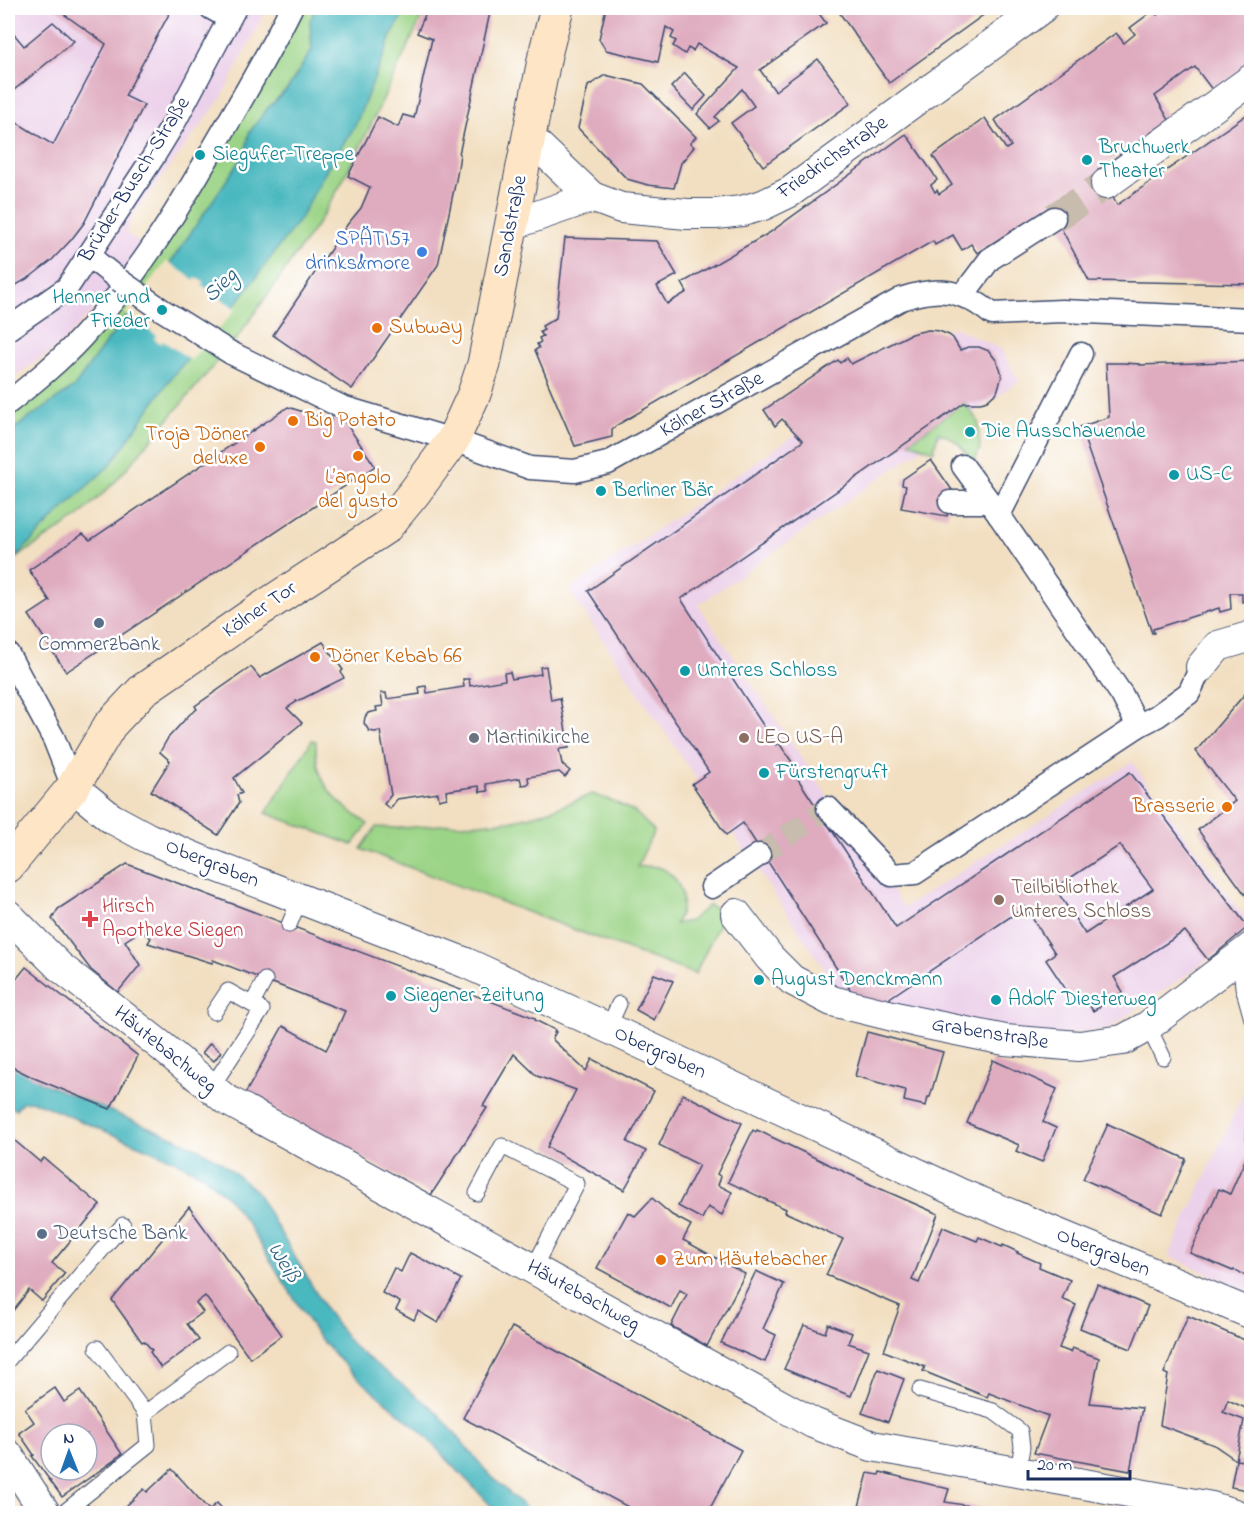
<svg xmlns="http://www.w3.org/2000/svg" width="1259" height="1521" font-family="'Indie Flower',sans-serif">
<rect width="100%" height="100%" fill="#fff"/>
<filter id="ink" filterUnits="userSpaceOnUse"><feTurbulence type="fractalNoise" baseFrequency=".0167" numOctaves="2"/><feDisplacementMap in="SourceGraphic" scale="12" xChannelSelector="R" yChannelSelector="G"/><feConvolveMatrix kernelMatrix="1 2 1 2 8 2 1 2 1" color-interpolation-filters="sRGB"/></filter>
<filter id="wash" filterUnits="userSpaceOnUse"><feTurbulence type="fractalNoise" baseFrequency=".008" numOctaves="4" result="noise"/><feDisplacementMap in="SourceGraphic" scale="24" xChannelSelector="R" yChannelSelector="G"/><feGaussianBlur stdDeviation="1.35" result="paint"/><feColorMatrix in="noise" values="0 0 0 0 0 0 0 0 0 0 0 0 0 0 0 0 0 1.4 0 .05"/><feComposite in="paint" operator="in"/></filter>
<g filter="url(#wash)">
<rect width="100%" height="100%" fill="#f2dfc1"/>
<g fill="#ecd1ea">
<polygon points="8,8 267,8 222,97 135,213 126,233 146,246 97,306 59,346 8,381"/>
<polygon points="953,327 1001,349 1019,381 698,605 904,908 1132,762 1251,926 1251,930 1108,1029 1035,1037 851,1008 569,590"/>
<polygon points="1251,1087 1251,1293 1169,1256 1245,1089"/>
</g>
<g fill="#9cd487" stroke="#5c8272" stroke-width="1.5">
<polygon points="296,8 316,8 310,21 312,50 288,88 267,109 249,133 246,153 173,259 104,345 74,387 8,433 8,410 75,353"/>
<polygon points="407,8 426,8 367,133 340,186 320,220 238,337 116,481 77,518 13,560 66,506 111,464 170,379 239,300 355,126 392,34"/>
<path d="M964 403 978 421 980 448 974 464C964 449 956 437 938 433L934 451 909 442Z"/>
<path d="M312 740 316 741C314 784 335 801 368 824L353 845 266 813Z"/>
<path d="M592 794 615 802 635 812 654 831 637 867C645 866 653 865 661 868 677 875 686 894 681 911 680 916 677 920 675 924L690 921 709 905 724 913 695 974C583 934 472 891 361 849L376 827C402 830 428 825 454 824 469 823 485 824 500 822 531 819 564 806 592 794Z"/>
</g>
<g fill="#49b8bf" stroke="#32748e" stroke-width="1.5">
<polygon points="316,8 407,8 392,34 355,126 328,167 301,217 239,300 170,379 111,464 66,506 13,560 8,550 8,433 74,387 104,345 173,259 245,153 249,133 267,109 288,88 312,50 310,21"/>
<polygon points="8,1058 37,1072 36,1077 40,1082 173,1137 201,1150 220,1161 256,1191 328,1313 354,1347 437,1412 488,1473 531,1513 498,1513 420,1431 350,1371 317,1335 245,1220 228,1198 203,1175 174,1160 33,1101 22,1102 16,1109 8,1106"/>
</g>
<polygon fill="#f2dfc1" points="167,261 194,280 196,278 204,282 202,285 236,309 191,360 163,341 161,344 154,339 156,335 125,314"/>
<g id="blocks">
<g fill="#dfabbf" fill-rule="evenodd">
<polygon points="55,8 158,8 169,14 125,96 144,105 84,223 71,240 52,260 30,277 8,290 8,117 53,145 106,44"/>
<polygon points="428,8 491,8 459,154 460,154 457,175 438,265 352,389 273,335 347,225 361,208 370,187 348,176 378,117 398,127 403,115 414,118 432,39 417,33"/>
<polygon points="606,8 815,8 826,23 760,70 775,91 818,59 851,103 763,166 731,123 754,106 742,89 715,117 719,121 710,128 697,114 739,68 697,44 693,51 688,48 685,54 673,46 676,41 671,38 674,32 666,27 658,62 606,50 599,39"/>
<polygon points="836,8 993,8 889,83"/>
<polygon points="1167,8 1252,8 1252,62 1213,91 1195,67 1155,96 1169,120 1098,170 1117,205 1252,111 1252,284 1089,281 1050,207 977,253 971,244 962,250 953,235 935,245 933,241 617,425 612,429 612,437 575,446 547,381 547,379 535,350 539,348 537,344 541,342 539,338 543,336 540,332 544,330 542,326 556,318 565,238 657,241 677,275 657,286 667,304 687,292 682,283 769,233 906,134 933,173 937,180 931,185 935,192 937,190 939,194 952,185 933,156 985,118 1006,149 1011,146 995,120 1116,33 1124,43 1135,34 1130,28 1154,10 1157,15"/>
<polygon points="53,22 74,41 14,90 8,82 8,27 24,46"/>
<polygon points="685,73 706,96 693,110 671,87"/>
<polygon points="605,75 643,84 696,137 690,143 694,147 681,163 674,188 648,185 627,179 578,128 588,86"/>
<path d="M928 330 939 331 949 335 953 338 960 350 968 347H979L989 351 996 360 1000 368 1002 376 997 392 987 401 981 403H964L681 599 776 745 779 743 796 768 792 770 896 928 1130 772 1248 927 1208 960 1185 931 1114 977 1123 992 1093 1011 1084 997 1075 1003 1046 960 1055 953 1025 907 891 997 886 1003 855 997 743 823 726 835 692 784 709 772 588 591 803 441 782 419 775 426 764 410 838 360 840 363 847 358 851 364 911 334ZM1120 845 1153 889 1085 934 1055 888Z"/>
<polygon points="1252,361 1252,599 1242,602 1242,593 1230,593 1231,609 1220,612 1219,608 1153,629 1154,633 1152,633 1080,427 1109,417 1106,363 1123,363 1140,364 1140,365"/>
<polygon points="288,407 331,421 332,414 337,410 375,466 66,672 29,615 50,601 29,570 83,534 90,540"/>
<polygon points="931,460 952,490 947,516 901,508 906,486 902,485 903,479"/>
<polygon points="323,642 343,670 341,672 344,678 304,698 296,701 296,702 287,708 302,723 234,778 242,793 237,795 239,803 218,835 151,791 170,761 160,752 168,738 190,714 197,709 195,706 251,667 260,678"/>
<polygon points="546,666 551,700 560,698 569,748 559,749 562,764 570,771 565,777 559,772 528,777 529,784 522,785 520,778 486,784 488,791 480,792 479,786 446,791 447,798 439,800 438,793 397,799 390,809 384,804 391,795 380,731 375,732 369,731 364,723 365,717 368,713 377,711 376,707 383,706 381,693 386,693 387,699 420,694 419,687 426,686 427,693 464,687 463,679 469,679 470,686 505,680 504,673 510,672 512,679 541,674 540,667"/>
<polygon points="1244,695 1252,704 1252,904 1198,830 1235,801 1196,751"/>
<polygon points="127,864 535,1018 535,1020 555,1030 554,1032 556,1032 552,1039 586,1071 592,1059 654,1091 627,1142 646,1151 624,1190 547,1147 576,1090 537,1076 514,1054 483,1106 487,1108 431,1195 245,1094 283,1026 326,1050 338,1027 345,1011 213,960 212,963 148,943 151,938 145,934 147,930 143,927 133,934 134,935 125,941 140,965 118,992 91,970 52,919 58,909"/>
<polygon points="26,967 138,1056 110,1109 34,1078 8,1065 8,989"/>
<polygon points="654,974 673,981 654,1020 636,1010"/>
<polygon points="867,1032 943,1052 930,1097 928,1097 926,1106 904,1101 906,1091 905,1090 855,1076"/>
<polygon points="210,1043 221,1052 214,1061 202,1053"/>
<polygon points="993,1060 1057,1089 1043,1122 1056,1128 1042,1162 1016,1151 1019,1145 967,1123"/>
<polygon points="683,1094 742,1123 717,1174 721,1177 718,1185 732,1192 722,1215 708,1207 702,1219 678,1206 699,1165 659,1145"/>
<polygon points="1247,1109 1252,1109 1252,1278 1234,1270 1233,1271 1190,1253 1219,1189 1230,1194 1249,1151 1246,1149"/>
<polygon points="1108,1124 1186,1159 1162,1214 1083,1179"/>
<polygon points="753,1130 756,1132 757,1130 872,1185 938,1214 912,1280 919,1283 943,1227 977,1241 979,1237 1002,1247 1003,1245 1018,1252 1017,1253 1040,1263 1039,1267 1070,1280 1062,1299 1076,1305 1059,1348 1070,1352 1072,1348 1099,1358 1090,1403 1142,1408 1130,1471 1034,1453 1048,1416 989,1393 987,1397 923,1371 925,1367 884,1351 900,1306 826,1275 843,1239 785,1212 786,1209 728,1182"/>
<polygon points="8,1135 40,1162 44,1158 100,1205 52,1263 65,1273 42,1301 29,1290 8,1317"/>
<polygon points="652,1198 672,1215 691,1225 683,1240 745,1274 707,1346 671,1326 687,1294 680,1290 671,1308 597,1268 628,1212 635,1216"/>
<polygon points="189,1207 282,1335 250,1358 205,1296 196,1303 203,1312 187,1324 199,1340 161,1368 150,1352 152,1350 144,1341 142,1342 112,1300"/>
<polygon points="410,1253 461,1279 438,1323 418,1311 414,1320 396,1310 400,1302 382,1293 394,1268 401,1272"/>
<polygon points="756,1271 784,1284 763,1329 776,1335 765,1362 721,1343"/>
<polygon points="1097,1284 1148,1306 1131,1349 1080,1328"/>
<polygon points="1188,1316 1252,1343 1252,1416 1247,1414 1250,1410 1228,1400 1223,1412 1244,1420 1236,1460 1252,1462 1252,1491 1231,1487 1236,1460 1214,1445 1160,1425 1168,1375 1164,1373"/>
<polygon points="828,1324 852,1333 848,1343 869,1350 851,1396 784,1369 804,1325 825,1333"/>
<polygon points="512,1327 741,1450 707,1514 641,1514 463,1418"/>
<polygon points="878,1369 904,1379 888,1422 862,1413"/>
<path d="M55 1388 64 1402 80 1391 122 1454 116 1458V1459L62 1497 32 1456 34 1455 19 1433 34 1422 25 1409ZM51 1434H87V1470H51Z"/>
<polygon points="172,1469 209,1510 217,1503 227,1514 131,1514 125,1507 144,1489 147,1492"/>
<polygon points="880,1472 949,1489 945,1502 1008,1512 1007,1514 857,1514 868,1473 879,1475"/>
</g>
</g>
</g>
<g filter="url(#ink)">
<use href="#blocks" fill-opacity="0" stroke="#3b496d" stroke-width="1.5"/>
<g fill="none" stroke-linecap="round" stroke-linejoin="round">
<polyline stroke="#c7bcad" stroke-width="22" stroke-dasharray="22 11" stroke-linecap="butt" points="759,855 828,808"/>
<polyline stroke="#c7bcad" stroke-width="30" stroke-dasharray="30 15" stroke-linecap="butt" points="1054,218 1106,184"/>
<defs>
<g id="service">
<polyline points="289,925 300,898"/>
<polyline points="1240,955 1243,987 1252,1019"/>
<polyline points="252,1004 265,980"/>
<polyline points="1148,1026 1163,1057"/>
<polyline points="608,1028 619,1004"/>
<polyline points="211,1088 262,1010 228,991 214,1012"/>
<polyline points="477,1193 502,1146 577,1184 533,1269"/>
<polyline points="8,1360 123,1225"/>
<polyline points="920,1390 993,1411 1020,1431 1022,1447 1018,1472"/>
<polyline points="145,1413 228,1352"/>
<polyline points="62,1514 148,1445 145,1413 97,1348"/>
</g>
<g id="pedestrian">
<polyline points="211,8 229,18"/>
<polyline points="89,256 119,280"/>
<polyline points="963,295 990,259 1054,218"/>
<polyline points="8,329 67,288 152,159 174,123 235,8"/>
<path d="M231 353 342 407 453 440 530 468 575 471 608 463 901 299C939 286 961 289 992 314L1062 311 1252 319"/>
<polyline points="1081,354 999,515 1122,695 1138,726"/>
<path d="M8 403C34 382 60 361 82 337 135 280 176 213 214 147 241 101 268 55 291 8"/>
<polyline points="963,466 999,515"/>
<polyline points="950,502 989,502"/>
<polyline points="8,654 54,739 73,787"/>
<polyline points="828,808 892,875 915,873 1138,726 1157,716 1189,693 1201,667"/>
<polyline points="712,887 759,855"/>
</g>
<g id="minor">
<polyline points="529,137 592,197 621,208 687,214 716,214 742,211 763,205 790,192 1042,8"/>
<polyline points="1106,184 1252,79"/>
<polyline points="511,225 592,197"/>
<polyline points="1201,667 1218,646 1252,636"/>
<polyline points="73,787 111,818 148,838 205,862 466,963 608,1028 959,1193 1252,1314"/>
<polyline points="736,914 770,958 792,980 832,1001 917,1022 1005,1040 1079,1046 1123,1040 1148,1026 1252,947"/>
<polyline points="8,915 60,967 160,1045 225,1099 813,1423 872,1446 1212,1507 1235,1514"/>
<polyline points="8,1455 46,1514"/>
</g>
<polyline id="secondary" points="8,866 73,787 110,725 143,690 255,613 386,527 414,493 453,440 474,394 484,364 545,55 557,8"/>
</defs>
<use href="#service" stroke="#3b496d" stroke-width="17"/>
<use href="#pedestrian" stroke="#3b496d" stroke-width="25"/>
<use href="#minor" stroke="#3b496d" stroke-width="32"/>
<use href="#secondary" stroke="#3b496d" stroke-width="35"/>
<use href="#service" stroke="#fff" stroke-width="15"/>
<use href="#pedestrian" stroke="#fff" stroke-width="22"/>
<use href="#minor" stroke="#fff" stroke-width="30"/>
<use href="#secondary" stroke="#fde5c5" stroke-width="33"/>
<defs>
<polyline id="pedestrian-bridge" points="119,280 162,310 231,353"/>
</defs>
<use href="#pedestrian-bridge" stroke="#3b496d" stroke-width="25" stroke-linecap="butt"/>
<use href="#pedestrian-bridge" stroke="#fff" stroke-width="22"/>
</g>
</g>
<g fill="#0f9aa8" stroke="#fff" stroke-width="2">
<circle cx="200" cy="155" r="6"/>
<circle cx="1087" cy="160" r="6"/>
<circle cx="162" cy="310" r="6"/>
<circle cx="970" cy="432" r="6"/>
<circle cx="1174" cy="475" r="6"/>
<circle cx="601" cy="491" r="6"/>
<circle cx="685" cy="671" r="6"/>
<circle cx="764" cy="773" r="6"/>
<circle cx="759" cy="980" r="6"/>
<circle cx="391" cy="996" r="6"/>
<circle cx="996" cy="1000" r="6"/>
</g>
<circle fill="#3f7fe0" stroke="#fff" stroke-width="2" cx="422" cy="252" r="6"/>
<g fill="#e8710a" stroke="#fff" stroke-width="2">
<circle cx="377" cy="328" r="6"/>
<circle cx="293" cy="421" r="6"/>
<circle cx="260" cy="447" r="6"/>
<circle cx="358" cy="456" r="6"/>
<circle cx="315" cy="657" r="6"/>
<circle cx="1227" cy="807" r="6"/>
<circle cx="661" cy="1260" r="6"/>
</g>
<g fill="#5c6f8a" stroke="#fff" stroke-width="2">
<circle cx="99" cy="623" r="6"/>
<circle cx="42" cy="1234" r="6"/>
</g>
<circle fill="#6b7280" stroke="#fff" stroke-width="2" cx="474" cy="738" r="6"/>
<g fill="#8d6e63" stroke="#fff" stroke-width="2">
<circle cx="744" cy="738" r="6"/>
<circle cx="999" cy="900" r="6"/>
</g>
<path fill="#e0444e" stroke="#fff" stroke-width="2" d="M87 910h6v6h6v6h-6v6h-6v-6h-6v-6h6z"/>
<g text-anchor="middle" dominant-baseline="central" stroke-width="5" stroke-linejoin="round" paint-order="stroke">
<g font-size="21" fill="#0d838f" stroke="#fff" text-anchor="start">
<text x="1099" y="148">Bruchwerk<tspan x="1099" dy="24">Theater</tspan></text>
<text x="212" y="155">Siegufer-Treppe</text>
<text x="150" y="298" text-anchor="end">Henner und<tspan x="150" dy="24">Frieder</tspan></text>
<text x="982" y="432">Die Ausschauende</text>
<text x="1186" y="475">US-C</text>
<text x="613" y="491">Berliner Bär</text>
<text x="697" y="671">Unteres Schloss</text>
<text x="776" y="773">Fürstengruft</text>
<text x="771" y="980">August Denckmann</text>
<text x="403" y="996">Siegener Zeitung</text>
<text x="1008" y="1000">Adolf Diesterweg</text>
</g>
<g font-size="21" fill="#1b2f5e" stroke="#fff">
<text transform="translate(833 158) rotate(-35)">Friedrichstraße</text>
<text transform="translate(135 180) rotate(-58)">Brüder-Busch-Straße</text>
<text transform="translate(511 226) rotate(-79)">Sandstraße</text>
<text transform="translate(712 405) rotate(-29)">Kölner Straße</text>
<text transform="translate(260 610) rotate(-34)">Kölner Tor</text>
<text transform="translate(212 864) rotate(22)">Obergraben</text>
<text transform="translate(990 1034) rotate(9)">Grabenstraße</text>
<text transform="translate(165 1050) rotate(39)">Häutebachweg</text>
<text transform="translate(660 1053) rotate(25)">Obergraben</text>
<text transform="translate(1103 1253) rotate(22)">Obergraben</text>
<text transform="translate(583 1296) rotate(29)">Häutebachweg</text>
</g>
<g font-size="21" fill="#366cbe" stroke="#fff" text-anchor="end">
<text x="410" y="240">SPÄTI57<tspan x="410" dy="24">drinks&amp;more</tspan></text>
</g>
<g font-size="21" fill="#c56008" stroke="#fff" text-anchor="start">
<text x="389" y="328">Subway</text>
<text x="305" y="421">Big Potato</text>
<text x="248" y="435" text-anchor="end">Troja Döner<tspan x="248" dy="24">deluxe</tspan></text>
<text x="358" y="478" text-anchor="middle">L’angolo<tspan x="358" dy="24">del gusto</tspan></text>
<text x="327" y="657">Döner Kebab 66</text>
<text x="1215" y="807" text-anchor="end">Brasserie</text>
<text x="673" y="1260">Zum Häutebacher</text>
</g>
<g font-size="21" fill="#4e5e75" stroke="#fff">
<text x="99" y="645">Commerzbank</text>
<text x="54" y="1234" text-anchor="start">Deutsche Bank</text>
</g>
<g font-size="21" fill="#5b616d" stroke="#fff" text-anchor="start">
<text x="486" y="738">Martinikirche</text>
</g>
<g font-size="21" fill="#785e54" stroke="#fff" text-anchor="start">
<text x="756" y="738">LEO US-A</text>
<text x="1011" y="888">Teilbibliothek<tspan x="1011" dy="24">Unteres Schloss</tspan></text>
</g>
<g font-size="21" fill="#be3a42" stroke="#fff" text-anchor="start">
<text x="102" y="907">Hirsch<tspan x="102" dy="24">Apotheke Siegen</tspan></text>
</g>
<g font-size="22" font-style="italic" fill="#2b5f80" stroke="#fff">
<text transform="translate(221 286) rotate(-45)">Sieg</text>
<text transform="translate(283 1263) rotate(59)">Weiß</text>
</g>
</g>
<rect width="1259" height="1521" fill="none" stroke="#fff" stroke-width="30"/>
<g transform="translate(69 1452) rotate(359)"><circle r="28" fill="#ffffff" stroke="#a4acbf" stroke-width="1.5"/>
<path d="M0-4.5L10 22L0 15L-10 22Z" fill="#1f6fb2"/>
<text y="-9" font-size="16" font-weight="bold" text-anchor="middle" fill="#1b2f5e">N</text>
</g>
<path d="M1028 1470v9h102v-9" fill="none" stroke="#1b2f5e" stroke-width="3"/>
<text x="1037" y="1470" font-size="18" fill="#1b2f5e" stroke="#ffffff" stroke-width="4.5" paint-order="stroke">20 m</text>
</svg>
